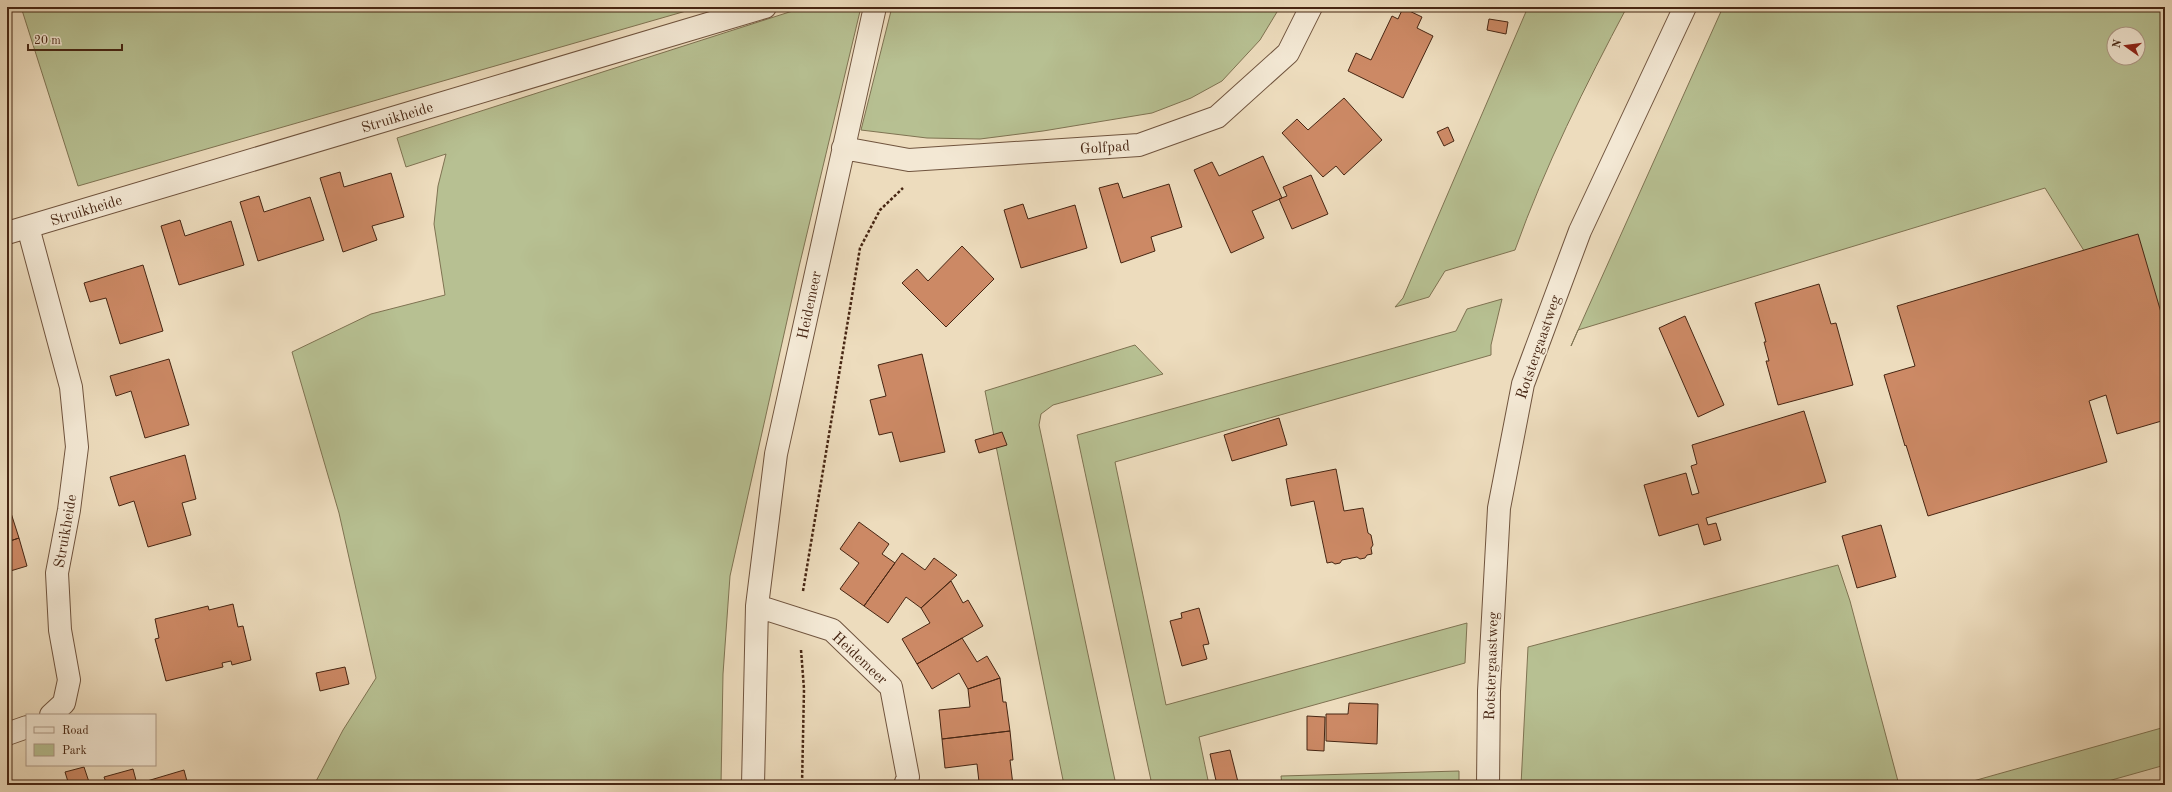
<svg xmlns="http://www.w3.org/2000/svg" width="2172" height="792" font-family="'Old Standard TT',serif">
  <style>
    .green { fill: #b7c092; stroke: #7f7352; fill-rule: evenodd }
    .building { fill: #cc8965; stroke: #472613 }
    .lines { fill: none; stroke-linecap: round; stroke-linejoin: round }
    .minor-casing { stroke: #70543e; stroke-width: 24 }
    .path { stroke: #472613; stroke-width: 2.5; stroke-dasharray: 3 2; stroke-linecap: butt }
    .minor { stroke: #f3e8d4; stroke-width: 22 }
    .labels { text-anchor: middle; stroke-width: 3.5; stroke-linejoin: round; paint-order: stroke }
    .street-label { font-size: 15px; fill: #472613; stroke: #f3e8d4 }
  </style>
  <rect width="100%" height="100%" fill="#eddcbd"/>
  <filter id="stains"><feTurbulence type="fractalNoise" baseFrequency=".005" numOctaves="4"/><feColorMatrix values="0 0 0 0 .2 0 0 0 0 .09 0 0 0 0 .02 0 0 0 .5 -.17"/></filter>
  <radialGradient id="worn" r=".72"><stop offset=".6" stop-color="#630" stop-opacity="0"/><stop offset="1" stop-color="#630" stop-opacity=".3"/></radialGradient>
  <path class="green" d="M21,7h623l3,2 7,-2h46l-622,179z
    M805,7h56l-62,260 -69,309 -7,98 -2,111h-407l29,-55 33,-52 -37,-165 -47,-161 79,-38 74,-19 -11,-71 4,-38 8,-32 -40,13 -9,-29z
    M892,7h388l-20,33 -38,41 -31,17 -39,15 -109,18 -63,8 -53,-1 -66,-8z
    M1528,7h99c-42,79 -82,159 -112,243l-70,21 -16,26 -34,10 8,-9z
    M1723,7h442v374l-120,-193 -467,142 -7,16 8,-18zM2114,34h24v24h-24z
    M1502,299l-11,46v10l-376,107 51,243 301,-82 -2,40 -266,74 10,48h-57l-75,-350 379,-104 11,-22z
    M1135,345l28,29 -110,31 -12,9 -2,11 77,360h-52l-79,-394z
    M1838,565l12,36 49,184h-378l7,-138z
    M2165,727v38l-71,20h-135z
    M1459,771v14h-177l-1,-9z"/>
  <path class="building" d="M1403,8l19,9 -5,11 16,8 -30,62 -55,-27 8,-18 15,7 21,-44 6,3z
    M1489,19l19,3 -2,12 -19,-4z
    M1344,98l38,42 -38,35 -8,-9 -13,11 -41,-44 15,-14 11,11z
    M1448,127l6,14 -10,5 -7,-14z
    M1263,156l19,42 -30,13 12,27 -33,15 -37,-83 18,-8 7,14z
    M340,172l4,15 47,-14 13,44 -32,9 5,14 -34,12 -23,-74z
    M1311,175l17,39 -36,15 -13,-30 8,-3 -4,-9z
    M1118,183l5,15 46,-14 13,43 -31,10 4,14 -34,12 -22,-75z
    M259,196l5,16 46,-15 14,43 -66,21 -18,-59z
    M1023,204l5,15 47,-14 12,43 -66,20 -17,-58z
    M180,220l5,16 46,-15 13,44 -65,20 -18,-59z
    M2138,234l27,92v94l-48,14 -11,-39 -17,6 18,61 -179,54 -22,-71 -1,1 -21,-71 31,-9 -18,-60z
    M962,246l32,33 -48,48 -44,-44 15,-14 11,12z
    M143,265l20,66 -43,13 -14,-46 -16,4 -6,-19z
    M1819,284l12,40 5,-1 17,62 -75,20 -12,-44h3l-5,-19h2l-11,-39z
    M1685,316l39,89 -26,12 -39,-89z
    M922,354l23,98 -45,10 -8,-30 -13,3 -9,-35 16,-4 -8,-31z
    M169,359l20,66 -44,13 -14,-47 -15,5 -6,-20z
    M1804,411l22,71 -120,36 2,7 8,-2 5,17 -17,5 -6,-21 -39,12 -15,-51 42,-12 6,22 7,-2 -8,-27 6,-2 -5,-19z
    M1279,418l8,27 -55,16 -8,-26z
    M1002,432l5,13 -28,8 -4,-13z
    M185,455l11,44 -14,4 9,32 -43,12 -14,-46 -15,5 -9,-29z
    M1336,469l8,42 19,-3 5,25 3,2 2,10 -2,3 1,6 -5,1 -2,3 -5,1 -3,-2 -15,3 -2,3 -5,1 -3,-2 -5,1 -13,-62 -23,5 -5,-27z
    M10,510l9,28 -12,4v-31z
    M859,522l30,22 -7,10 13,9 -31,43 -24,-17 19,-26 -19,-14z
    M1881,525l15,52 -39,11 -15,-52z
    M19,538l8,28 -20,6v-30z
    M902,553l23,17 9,-12 23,17 -36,33 -15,-11 -18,26 -24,-17z
    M951,581l12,22 5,-3 15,26 -66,38 -15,-25 28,-16 -9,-15z
    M233,604l5,23 5,-1 8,34 -19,5 -1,-4 -9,2 1,4 -57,14 -11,-42 4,-1 -4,-19 53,-13 1,4z
    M1199,608l10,36 -6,1 4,14 -25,7 -12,-45 12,-3 -1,-5z
    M962,638l15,24 10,-6 13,22 -32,11 -9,-16 -27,16 -15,-25z
    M345,667l4,17 -29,7 -4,-18z
    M1000,678l3,24h3l4,29 -68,8 -3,-29 31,-3 -2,-18z
    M1349,703l29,1 -1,40 -51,-3v-27h22z
    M1307,716l18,1 -1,34 -17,-1z
    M1010,731l3,29h-3l3,25 -34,-3 -2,-18 -32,4 -3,-29z
    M1230,750l8,32 -21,3 -7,-31z
    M84,767l6,18h-21l-4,-13z
    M133,769l4,15 47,-14 4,15h-81l-3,-8z
    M979,782l31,3h-32z"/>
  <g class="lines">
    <defs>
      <path id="minor" d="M843,148l66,12 230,-15 78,-28 71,-64 23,-46
        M28,227l43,160 6,60 -8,63 -12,63 3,57 9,50 -5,23 -13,12
        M7,233l758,-226
        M757,606l75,24 59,57 17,90 -3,8
        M7,734l20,-7
        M753,785l4,-179 19,-152 99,-447
        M1488,785l1,-94 10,-183 24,-124 57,-153 105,-224"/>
    </defs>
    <use href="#minor" class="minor-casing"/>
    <path class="path" d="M803,591l57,-343 20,-38 23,-22
      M801,650l3,39 -2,96"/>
    <use href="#minor" class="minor"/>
  </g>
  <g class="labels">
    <g class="street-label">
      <text transform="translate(397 117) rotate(-17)" y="5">Struikheide</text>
      <text transform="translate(1105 147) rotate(-4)" y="5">Golfpad</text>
      <text transform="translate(86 210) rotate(-17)" y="5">Struikheide</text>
      <text transform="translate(809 305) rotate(-78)" y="5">Heidemeer</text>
      <text transform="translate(1538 347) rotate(-71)" y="5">Rotstergaastweg</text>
      <text transform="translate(65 531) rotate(-80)" y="5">Struikheide</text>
      <text transform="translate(860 658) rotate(43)" y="5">Heidemeer</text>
      <text transform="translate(1491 666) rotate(-88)" y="5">Rotstergaastweg</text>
    </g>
  </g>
  <rect width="2172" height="792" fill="none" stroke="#eddcbd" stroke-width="24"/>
  <rect x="8" y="8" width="2156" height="776" fill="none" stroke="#472613" stroke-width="2"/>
  <rect x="12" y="12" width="2148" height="768" fill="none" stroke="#472613"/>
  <rect x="26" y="714" width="130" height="52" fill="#f3e8d4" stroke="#ae9a87"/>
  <rect x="34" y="727" width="20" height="6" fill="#f3e8d4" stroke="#ae9a87"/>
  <text x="62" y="734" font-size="12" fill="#472613">Road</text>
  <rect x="34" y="744" width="20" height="12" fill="#b7c092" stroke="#ae9a87"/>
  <text x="62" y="754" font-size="12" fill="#472613">Park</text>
  <g transform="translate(2126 46) rotate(284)"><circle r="19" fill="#f3e8d4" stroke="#ae9a87"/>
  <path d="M0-3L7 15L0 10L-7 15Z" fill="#8f2418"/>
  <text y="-6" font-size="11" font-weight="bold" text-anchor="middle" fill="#472613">N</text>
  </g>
  <path d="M28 44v6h94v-6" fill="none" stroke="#472613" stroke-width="2"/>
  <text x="34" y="44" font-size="12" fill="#472613" stroke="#f3e8d4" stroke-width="3" paint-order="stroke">20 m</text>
  <rect width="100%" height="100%" filter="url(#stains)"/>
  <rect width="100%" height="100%" fill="url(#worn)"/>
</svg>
